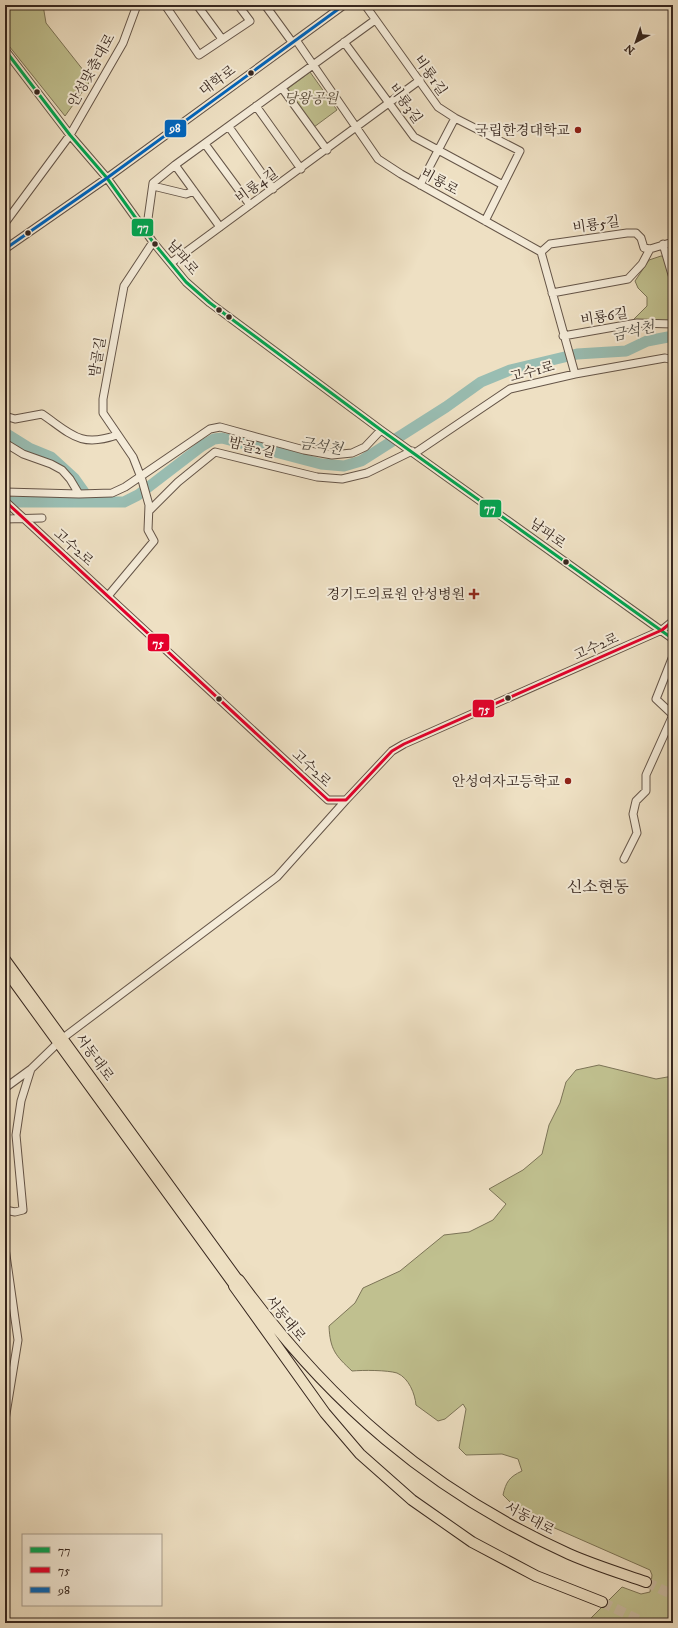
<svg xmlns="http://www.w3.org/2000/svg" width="678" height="1628" font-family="'IM FELL DW Pica','Noto Serif KR',serif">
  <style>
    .green { fill: #c0c08f; stroke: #7c7457 }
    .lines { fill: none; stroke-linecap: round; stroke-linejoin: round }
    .river { stroke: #99bdb2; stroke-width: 11 }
    .highway-tunnel { stroke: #c9bba2; stroke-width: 10; stroke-dasharray: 10 5; stroke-linecap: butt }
    .minor-casing { stroke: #655548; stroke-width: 9 }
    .major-casing { stroke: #37271f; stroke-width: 10 }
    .highway-casing { stroke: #37271f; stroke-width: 12 }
    .minor { stroke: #f4ebd8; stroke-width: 7 }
    .major { stroke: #eee0c3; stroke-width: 8 }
    .highway { stroke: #eee0c3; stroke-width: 10 }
    .bus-1-casing { stroke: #f4ebd8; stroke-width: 6 }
    .bus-2-casing { stroke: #f4ebd8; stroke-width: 6 }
    .bus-3-casing { stroke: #f4ebd8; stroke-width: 6 }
    .bus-1 { stroke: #00a651; stroke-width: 3 }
    .bus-2 { stroke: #e4002b; stroke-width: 3 }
    .bus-3 { stroke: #0065bd; stroke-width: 3 }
    .bus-dot { fill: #37271f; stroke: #f4ebd8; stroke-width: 1.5 }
    .poi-dot { fill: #8f2418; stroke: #f4ebd8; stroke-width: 1.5 }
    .labels { text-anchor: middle; stroke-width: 4; stroke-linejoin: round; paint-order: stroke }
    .street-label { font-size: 14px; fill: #37271f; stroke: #f4ebd8 }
    .park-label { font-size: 14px; font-style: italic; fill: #594d3b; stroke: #f4ebd8 }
    .poi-label { font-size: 14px; fill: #37271f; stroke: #f4ebd8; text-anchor: end }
    .water-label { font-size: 15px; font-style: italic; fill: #504c44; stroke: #f4ebd8 }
    .quarter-label { font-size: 16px; fill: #37271f; stroke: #f4ebd8 }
    .line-badge { stroke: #f4ebd8; stroke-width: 1.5 }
    .badge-label { font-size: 11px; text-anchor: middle; font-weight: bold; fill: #fff }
  </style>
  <rect width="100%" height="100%" fill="#eee0c3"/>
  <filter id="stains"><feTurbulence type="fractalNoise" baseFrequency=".005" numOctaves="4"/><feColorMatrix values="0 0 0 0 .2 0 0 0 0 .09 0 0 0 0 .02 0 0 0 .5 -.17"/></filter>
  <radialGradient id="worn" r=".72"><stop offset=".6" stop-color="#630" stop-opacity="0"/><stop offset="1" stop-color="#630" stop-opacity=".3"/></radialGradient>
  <path class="green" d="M5,5h38l3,18 45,57 -26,36 -60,-75z
    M310,72l27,38 -23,17 -28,-37z
    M661,256h5l7,18v50l-43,3 1,-5 16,-16v-9l-9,-9 -3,-7 14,-21z
    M599,1065l57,14 17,-3v547h-87l36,-36 19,7 9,-2 2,-17 -2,-5 -109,-48 -27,-16 -11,-11c3,-13 6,-18 19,-24l-4,-12 -16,-5 -36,1 -7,-7 7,-39 -3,-5 -18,15 -7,2 -22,-16c-1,-11 -7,-27 -19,-32 -10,-3 -34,-3 -45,-2 -16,-15 -22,-21 -23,-45l26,-23 8,-15 37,-17 44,-36 25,-3 24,-12 13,-16 -17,-15 34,-19 19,-16 7,-29 11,-22 6,-21 10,-12z"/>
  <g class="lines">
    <path class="river" d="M5,433l24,15 22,9 23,21 17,24
      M5,502h119l14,-7 64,-49 12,-7 8,-1 99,26 23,2 17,-5 85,-54 35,-25 29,-12 67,-16 49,-3 21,-10 21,-4 5,1"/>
    <path class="highway-tunnel" d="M646,1582l27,13
      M602,1602l43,21"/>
    <defs>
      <path id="minor" d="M165,5l34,50 51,-34 -12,-16
        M197,5l25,34
        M265,5l27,37
        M365,5l73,102 17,11 65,33 -35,70
        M296,40l82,119 23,15 140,78 34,122
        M344,42l70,95 89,48
        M5,50l65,85 37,43 46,64 33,40 24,21 171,127 292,209
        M282,88l45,62
        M256,106l45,63
        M229,127l44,62
        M205,144l45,61
        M175,165l45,62
        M420,185l35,-67
        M153,186l33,8 8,-3
        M5,223l65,-88 53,-92 14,-38
        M146,233l7,-50 22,-18 200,-145
        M663,244l10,34
        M5,249l102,-71 237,-173
        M541,252l9,-8 77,-11h9l5,5 3,10 6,1 23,-7
        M171,263l249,-183
        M552,293l76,-14 14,-15 8,-15
        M563,336l74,-13 36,1
        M5,416l10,3 27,-5c29,20 38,34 75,21
        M5,443l18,11 28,10 11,6 8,9 9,15 33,-1 13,-6 85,-58 10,-2 84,23 28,5 20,-2 13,-6 16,-17
        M415,453l95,-64 65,-15 90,-16 8,2
        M5,492l74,2
        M5,501l323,299h18l46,-49 12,-7 258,-114 11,-9
        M149,511l29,-29 37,-30 102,25 25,2 25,-6 45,-22
        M5,519l37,-1
        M108,596l46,-55 -6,-11 1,-25 -7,-25 -9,-23 -30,-44v-14l21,-113 29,-44
        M624,859l13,-26 -4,-19 3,-13 10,-10v-16l27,-60 -17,-16 17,-43
        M5,1088l26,-19 32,-31 214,-161 69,-77
        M5,1210l10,2 8,-2 -7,-75 5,-34 10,-32
        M5,1248l13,92 -13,80"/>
      <path id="major" d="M5,958l234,322
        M5,971l229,315"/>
      <path id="highway" d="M239,1280c89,122 191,211 330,274 25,11 51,19 77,28
        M234,1286l91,127 35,41 52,46 60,42 64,34 66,26"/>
    </defs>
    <use href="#minor" class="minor-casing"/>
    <use href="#major" class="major-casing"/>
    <use href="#highway" class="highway-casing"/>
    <use href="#minor" class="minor"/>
    <use href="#major" class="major"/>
    <use href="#highway" class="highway"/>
    <defs>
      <path id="bus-1" d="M5,50l65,85 37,43 46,64 33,40 24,21 171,127 292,209"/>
      <path id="bus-2" d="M5,501l323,299h18l46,-49 12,-7 258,-114 11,-9"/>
      <path id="bus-3" d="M5,249l102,-71 237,-173"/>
    </defs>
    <use href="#bus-1" class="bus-1-casing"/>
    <use href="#bus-2" class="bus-2-casing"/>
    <use href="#bus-3" class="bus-3-casing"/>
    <use href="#bus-1" class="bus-1"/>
    <use href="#bus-2" class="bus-2"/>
    <use href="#bus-3" class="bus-3"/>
  </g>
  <g class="bus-dot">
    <circle cx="251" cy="73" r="3.5"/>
    <circle cx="37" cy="92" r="3.5"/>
    <circle cx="28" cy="233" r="3.5"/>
    <circle cx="155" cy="244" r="3.5"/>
    <circle cx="219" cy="310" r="3.5"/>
    <circle cx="229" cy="317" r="3.5"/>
    <circle cx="566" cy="562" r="3.5"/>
    <circle cx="508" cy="698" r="3.5"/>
    <circle cx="219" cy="699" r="3.5"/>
  </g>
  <g class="poi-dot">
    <circle cx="578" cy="130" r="4"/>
    <path d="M472 588h4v4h4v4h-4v4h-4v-4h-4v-4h4z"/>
    <circle cx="568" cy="781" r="4"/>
  </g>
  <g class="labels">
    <g class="street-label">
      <text transform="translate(91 70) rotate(-61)" y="5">안성맞춤대로</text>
      <text transform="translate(431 75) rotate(55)" y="5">비룡1길</text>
      <text transform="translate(217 80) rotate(-36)" y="5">대학로</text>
      <text transform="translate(406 103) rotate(54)" y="5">비룡3길</text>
      <text transform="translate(440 181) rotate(29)" y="5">비룡로</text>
      <text transform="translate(256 185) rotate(-36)" y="5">비룡4길</text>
      <text transform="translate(596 224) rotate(-8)" y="5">비룡5길</text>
      <text transform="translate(183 257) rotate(50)" y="5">남파로</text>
      <text transform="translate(604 316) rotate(-9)" y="5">비룡6길</text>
      <text transform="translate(97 357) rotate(-80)" y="5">밤골길</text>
      <text transform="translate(532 371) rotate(-15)" y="5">고수1로</text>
      <text transform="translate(252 447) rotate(14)" y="5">밤골2길</text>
      <text transform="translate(548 533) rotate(36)" y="5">남파로</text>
      <text transform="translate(74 547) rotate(42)" y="5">고수2로</text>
      <text transform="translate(596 646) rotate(-24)" y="5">고수2로</text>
      <text transform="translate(312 768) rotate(43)" y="5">고수2로</text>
      <text transform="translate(95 1057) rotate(54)" y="5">서동대로</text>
      <text transform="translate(286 1318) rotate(51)" y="5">서동대로</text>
      <text transform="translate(530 1518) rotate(28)" y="5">서동대로</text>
    </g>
    <g class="park-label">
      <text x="311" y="103">당왕공원</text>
    </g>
    <g class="poi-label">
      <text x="570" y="135">국립한경대학교</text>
      <text x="465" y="599">경기도의료원 안성병원</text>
      <text x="560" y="786">안성여자고등학교</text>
    </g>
    <g class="water-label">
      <text transform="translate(633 331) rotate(-13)" y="5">금석천</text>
      <text transform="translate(321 446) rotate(9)" y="5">금석천</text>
    </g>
    <g class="quarter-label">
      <text x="598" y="892">신소현동</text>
    </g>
  </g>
  <g class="line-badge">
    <rect x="164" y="119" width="23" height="19" rx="4" fill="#0065bd"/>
    <rect x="131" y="218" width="23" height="19" rx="4" fill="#00a651"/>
    <rect x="479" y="499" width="23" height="19" rx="4" fill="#00a651"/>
    <rect x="147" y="633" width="23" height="19" rx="4" fill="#e4002b"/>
    <rect x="472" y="699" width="23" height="19" rx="4" fill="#e4002b"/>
  </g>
  <g class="badge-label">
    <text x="175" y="132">98</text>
    <text x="143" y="231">77</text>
    <text x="490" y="512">77</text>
    <text x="158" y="647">75</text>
    <text x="484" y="713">75</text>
  </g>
  <rect width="678" height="1628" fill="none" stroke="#eee0c3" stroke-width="20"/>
  <rect x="6" y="6" width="666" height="1616" fill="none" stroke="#37271f" stroke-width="2"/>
  <rect x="10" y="10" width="658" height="1608" fill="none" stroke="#37271f"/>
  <rect x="22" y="1534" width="140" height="72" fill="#f4ebd8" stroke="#a89d8e"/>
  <rect x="30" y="1547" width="20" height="6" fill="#00a651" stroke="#a89d8e"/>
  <text x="58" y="1554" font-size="12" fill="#37271f">77</text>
  <rect x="30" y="1567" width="20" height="6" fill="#e4002b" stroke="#a89d8e"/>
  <text x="58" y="1574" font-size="12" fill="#37271f">75</text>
  <rect x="30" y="1587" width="20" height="6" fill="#0065bd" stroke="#a89d8e"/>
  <text x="58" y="1594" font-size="12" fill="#37271f">98</text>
  <g transform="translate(636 42) rotate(220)" stroke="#f4ebd8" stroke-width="3" paint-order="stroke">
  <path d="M0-3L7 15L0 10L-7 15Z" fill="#37271f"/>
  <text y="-6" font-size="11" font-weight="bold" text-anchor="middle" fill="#37271f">N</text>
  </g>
  <rect width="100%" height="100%" filter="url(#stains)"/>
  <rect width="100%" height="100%" fill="url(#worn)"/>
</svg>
